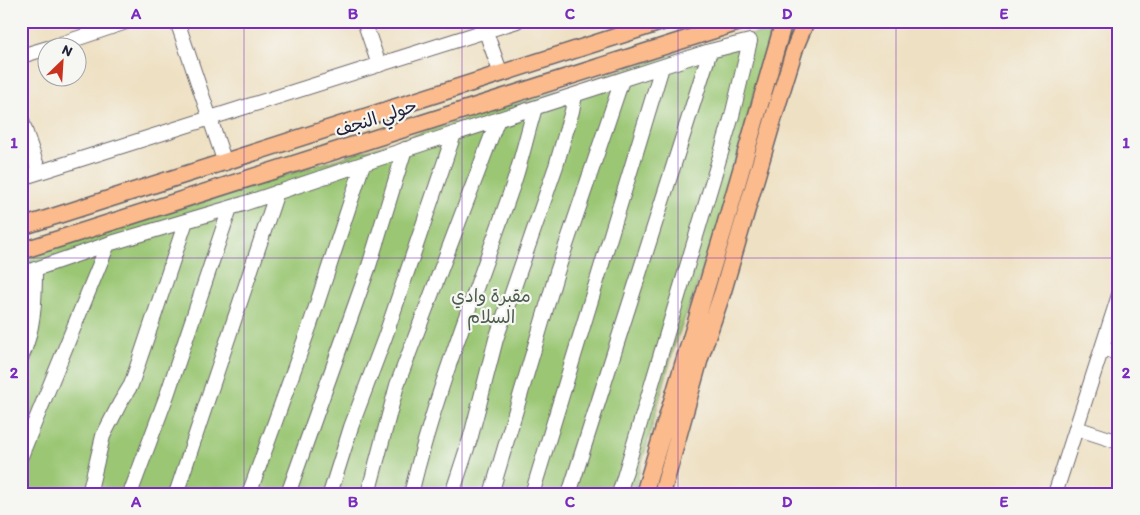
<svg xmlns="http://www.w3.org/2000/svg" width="1140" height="515" font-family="Itim,'Playpen Sans Arabic',sans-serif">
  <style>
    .green { fill: #9bc775; stroke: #5e7458 }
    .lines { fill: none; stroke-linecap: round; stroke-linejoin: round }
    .minor-casing { stroke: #69646a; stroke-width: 16 }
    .major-casing { stroke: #69646a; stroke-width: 19 }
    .minor { stroke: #fff; stroke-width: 14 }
    .major { stroke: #fbbb8c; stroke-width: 16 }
    .grid { fill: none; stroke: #7b2cbf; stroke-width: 1; stroke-opacity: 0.55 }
    .labels { text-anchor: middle; stroke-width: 4.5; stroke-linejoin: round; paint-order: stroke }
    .street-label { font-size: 18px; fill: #22223b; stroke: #f6f6f2 }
    .park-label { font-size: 18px; fill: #4c5c4f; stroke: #f6f6f2 }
    .neatline { fill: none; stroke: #7b2cbf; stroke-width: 2 }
    .grid-label { font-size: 16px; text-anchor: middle; font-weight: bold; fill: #7b2cbf }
  </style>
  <rect width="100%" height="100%" fill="#f6f6f2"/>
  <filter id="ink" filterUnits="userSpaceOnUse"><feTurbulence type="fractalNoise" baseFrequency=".02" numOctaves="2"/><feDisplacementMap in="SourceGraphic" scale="10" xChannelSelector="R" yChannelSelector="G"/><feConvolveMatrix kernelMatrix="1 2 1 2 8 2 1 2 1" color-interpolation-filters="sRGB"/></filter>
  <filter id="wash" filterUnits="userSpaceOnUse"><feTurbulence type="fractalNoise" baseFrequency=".0096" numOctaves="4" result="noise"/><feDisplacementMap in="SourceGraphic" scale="20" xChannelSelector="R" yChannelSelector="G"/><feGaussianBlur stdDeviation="1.12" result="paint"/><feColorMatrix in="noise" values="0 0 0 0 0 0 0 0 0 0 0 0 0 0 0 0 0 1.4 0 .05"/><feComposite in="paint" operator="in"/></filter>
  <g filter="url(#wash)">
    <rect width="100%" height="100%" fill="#eee0c2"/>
    <path class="green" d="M771,30l-54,202 -42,112 -42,150h-612v-236l681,-213h8z"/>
  </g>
  <g filter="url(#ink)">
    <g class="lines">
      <defs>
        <path id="minor" d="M177,21l48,142
          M364,21l15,44
          M482,21l19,53
          M49,48l80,-27
          M21,56l27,-8
          M21,118l18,54
          M21,178l496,-157
          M21,274l87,-30 135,-40 167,-56 300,-97 40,-10 -18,75 -113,378
          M1102,348l17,6
          M21,358c13,-28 14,-58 14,-89
          M1076,428l43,14
          M21,456l87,-212
          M89,494l14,-58 17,-33 11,-18 55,-164
          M130,494l37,-99 63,-187
          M176,494l101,-302
          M249,494l61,-169 53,-161
          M288,494l81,-228 36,-117
          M330,494l21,-67 34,-90 69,-203
          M368,494l29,-109 101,-266
          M411,494c25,-105 66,-205 101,-306 9,-26 15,-54 23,-80
          M452,494l19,-58 25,-97 60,-173 16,-55 3,-16
          M491,494l66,-222 65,-192
          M532,494l130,-427
          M569,494l141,-443
          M1055,494l64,-199"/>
        <path id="major" d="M21,227l644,-206
          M21,251l722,-230
          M644,494l80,-265 60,-208
          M662,494l38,-136 23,-67 55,-188 18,-58 10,-24"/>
      </defs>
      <use href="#minor" class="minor-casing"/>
      <use href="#major" class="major-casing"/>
      <use href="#minor" class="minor"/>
      <use href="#major" class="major"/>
    </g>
  </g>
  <path class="grid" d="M244,21v473M462,21v473M678,21v473M896,21v473M21,258h1098"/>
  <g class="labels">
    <g class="street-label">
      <text transform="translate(376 118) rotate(-18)" y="6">حولي النجف</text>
    </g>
    <g class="park-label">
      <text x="491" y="302">مقبرة وادي<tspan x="491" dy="21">السلام</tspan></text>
    </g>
  </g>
  <rect width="1140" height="515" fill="none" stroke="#f6f6f2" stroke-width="55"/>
  <g transform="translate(62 62) rotate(25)"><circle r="24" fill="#f6f6f2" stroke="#a1a1a9"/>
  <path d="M0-4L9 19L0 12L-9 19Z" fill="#c8321e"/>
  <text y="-8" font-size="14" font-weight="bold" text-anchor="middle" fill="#22223b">N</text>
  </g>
  <rect x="28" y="28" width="1084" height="460" class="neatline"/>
  <g class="grid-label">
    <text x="136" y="19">A</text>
    <text x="353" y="19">B</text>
    <text x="570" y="19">C</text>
    <text x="787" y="19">D</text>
    <text x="1004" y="19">E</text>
    <text x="14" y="148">1</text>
    <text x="1126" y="148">1</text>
    <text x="14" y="378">2</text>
    <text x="1126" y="378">2</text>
    <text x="136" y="507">A</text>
    <text x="353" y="507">B</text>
    <text x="570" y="507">C</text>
    <text x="787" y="507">D</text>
    <text x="1004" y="507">E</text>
  </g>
</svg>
